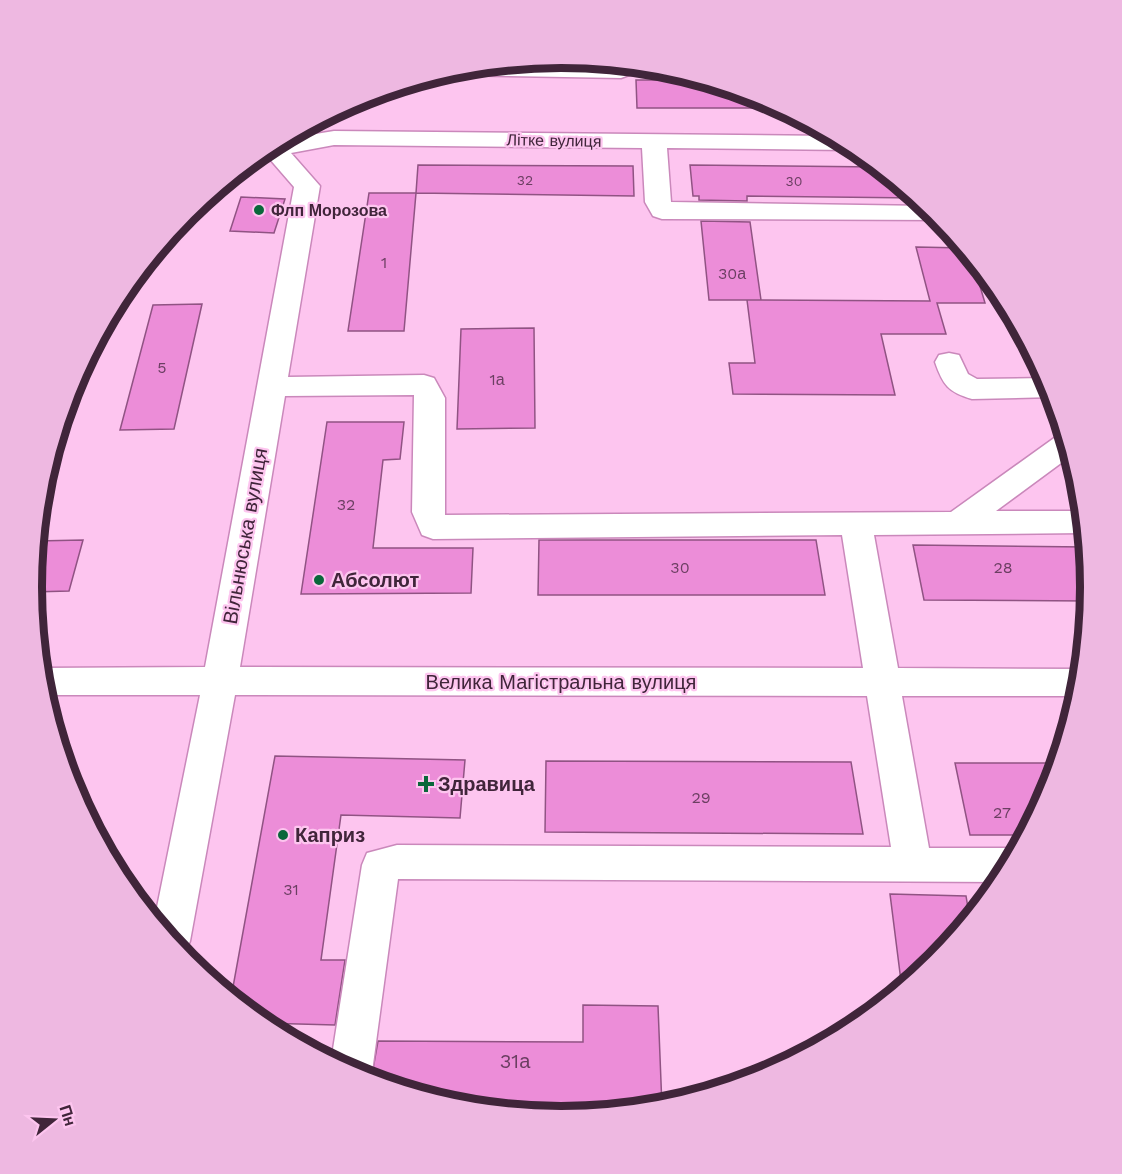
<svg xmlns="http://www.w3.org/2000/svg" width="1122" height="1174" font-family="'Work Sans',sans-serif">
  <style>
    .building { fill: #ec8dd8; stroke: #905383; stroke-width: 1.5 }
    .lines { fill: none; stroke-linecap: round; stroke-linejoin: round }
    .minor-casing { stroke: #ca88bb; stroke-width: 3 }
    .minor { fill: #fff; fill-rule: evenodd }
    .poi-dot { fill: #09673a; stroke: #fdc5ef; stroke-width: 2 }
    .labels { text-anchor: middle; stroke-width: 4.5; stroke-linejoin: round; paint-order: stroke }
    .far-number-label { font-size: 14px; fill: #6b3f62 }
    .far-street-label { font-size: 16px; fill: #40253a; stroke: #fdc5ef }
    .far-poi-label { font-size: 16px; font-weight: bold; fill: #40253a; stroke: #fdc5ef; text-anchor: start }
    .number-label { font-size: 16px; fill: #6b3f62 }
    .street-label { font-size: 20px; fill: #40253a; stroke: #fdc5ef }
    .poi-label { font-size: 20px; font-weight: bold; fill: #40253a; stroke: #fdc5ef; text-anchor: start }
    .near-number-label { font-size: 20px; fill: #6b3f62 }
    .rim { fill: none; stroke: #40253a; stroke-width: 8 }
  </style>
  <rect width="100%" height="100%" fill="#fdc5ef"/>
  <path class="building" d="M636,80h70l58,18 10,5 -1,5h-136z
    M418,165l215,1 1,30 -218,-3z
    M690,165l189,2 38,31 -170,-2v5l-48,-1v-4h-6z
    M369,193h47l-12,138h-56z
    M241,197l44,2 -11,34 -44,-2z
    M701,221l49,1 11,78h-52z
    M916,247l48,1 7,8 14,47h-48l9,31h-65l14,61 -162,-1 -4,-31h26l-8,-63 183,1z
    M202,304l-28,125 -54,1 33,-125z
    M534,328l1,100 -78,1 4,-100z
    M327,422h77l-4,37 -17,1 -10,88h100l-2,45 -170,1z
    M83,540l-14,51 -37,1 4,-51z
    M539,540h277l9,55h-287z
    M913,545l174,2 3,40 -1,14 -165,-1z
    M275,756l190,4 -5,58 -119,-3 -20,145h24l-10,65 -73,-2 -31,-25z
    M546,761l305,1 12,72 -318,-2z
    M955,763h103l-8,27 -24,45h-56z
    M890,894l76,2 4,24 -35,42 -33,27z
    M583,1005l75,1 4,101 -101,9 -104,-10 -86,-26 7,-39 205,1z"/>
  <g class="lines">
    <defs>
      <path id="minor" d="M513,62l106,1 26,3 -3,4 -21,8 -165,-3 -9,-4 11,-3z
        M334,131l500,5 23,12 -9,2 -181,-2 4,54 257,4 14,14 -280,-1 -9,-3 -8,-14 -3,-54 -308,-3 -43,8 29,33 -32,191 136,-2 10,3 11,20v117l506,-3 106,-76 8,-3 7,22 -76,56h87l2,22 -211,2 24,133 184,1 -3,27h-177l27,152h81l7,3 -16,31 -603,-3 -26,193 -3,7 -38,-17 31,-197 5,-12 30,-8 494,2 -24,-151 -632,-1 -45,246 -6,13 -3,1 -27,-33 46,-227h-157l-4,-27 166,-1 89,-480 -26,-30h-13l29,-19 1,1zM414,395l-2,117 10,23 11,4 409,-4 21,133 -623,-1 45,-271z
        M949,353l10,2 9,19 9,5 70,-1 7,19 -82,2c-24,-7 -29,-14 -37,-37l4,-7z"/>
    </defs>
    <use href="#minor" class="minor-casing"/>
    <use href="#minor" class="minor"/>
  </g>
  <g class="poi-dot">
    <circle cx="259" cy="210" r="6"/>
    <circle cx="319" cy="580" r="6"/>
    <path d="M423 775h6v6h6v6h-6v6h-6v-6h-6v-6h6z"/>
    <circle cx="283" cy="835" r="6"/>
  </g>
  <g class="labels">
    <g class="far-number-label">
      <text x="525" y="185">32</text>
      <text x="794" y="186">30</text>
    </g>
    <g class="far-street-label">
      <text transform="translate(554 140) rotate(1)" y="6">Літке вулиця</text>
    </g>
    <g class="far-poi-label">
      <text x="271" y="216">Флп Морозова</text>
    </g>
    <g class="number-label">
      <text x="384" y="268">1</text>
      <text x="732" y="279">30а</text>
      <text x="162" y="373">5</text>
      <text x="497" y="385">1а</text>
      <text x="346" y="510">32</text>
      <text x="680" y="573">30</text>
      <text x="1003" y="573">28</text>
      <text x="701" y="803">29</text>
      <text x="1002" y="818">27</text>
      <text x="291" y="895">31</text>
    </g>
    <g class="street-label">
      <text transform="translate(245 536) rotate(-80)" y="7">Вільнюська вулиця</text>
      <text x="561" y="689">Велика Магістральна вулиця</text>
    </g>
    <g class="poi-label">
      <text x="331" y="587">Абсолют</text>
      <text x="438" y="791">Здравица</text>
      <text x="295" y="842">Каприз</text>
    </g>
    <g class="near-number-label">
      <text x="515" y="1068">31а</text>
    </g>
  </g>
  <path d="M0 0H1122V1174H0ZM42 587a519 519 0 1 1 1038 0a519 519 0 1 1-1038 0Z" fill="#eeb8e1" fill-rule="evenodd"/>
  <path class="rim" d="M42 587a519 519 0 1 1 1038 0a519 519 0 1 1-1038 0Z"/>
  <g transform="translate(54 1120) rotate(72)" stroke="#fdc5ef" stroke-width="4.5" paint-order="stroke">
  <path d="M0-4.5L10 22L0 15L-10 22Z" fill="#40253a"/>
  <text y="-9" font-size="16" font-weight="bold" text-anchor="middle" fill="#40253a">Пн</text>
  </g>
</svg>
